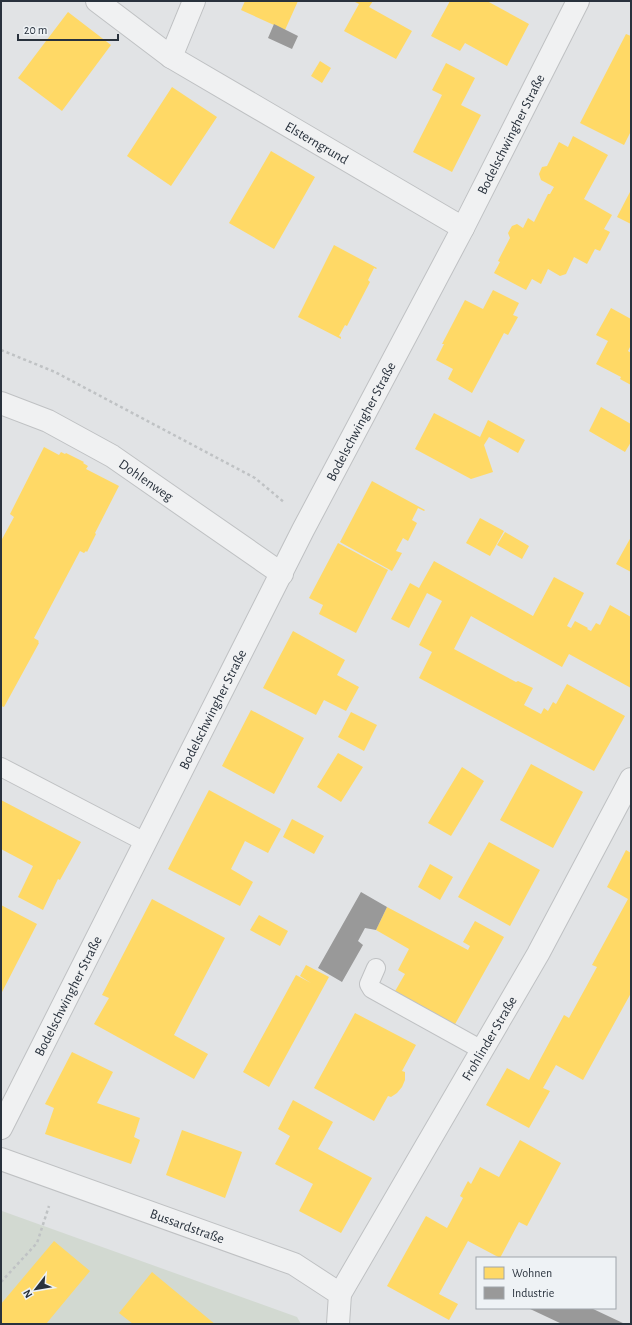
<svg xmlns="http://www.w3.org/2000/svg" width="632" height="1325" font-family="'Alegreya Sans',sans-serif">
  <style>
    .green { fill: #d2d9d1 }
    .homes { fill: #ffd966 }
    .industry { fill: #999 }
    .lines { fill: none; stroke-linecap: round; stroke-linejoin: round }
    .lane-casing { stroke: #bfc1c3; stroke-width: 20 }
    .street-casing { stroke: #bfc1c3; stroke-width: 24 }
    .path { stroke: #bfc2c4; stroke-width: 2.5; stroke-dasharray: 3 3; stroke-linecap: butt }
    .lane { stroke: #f0f1f2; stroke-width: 18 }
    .street { stroke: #f0f1f2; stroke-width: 22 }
    .labels { text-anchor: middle; stroke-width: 4; stroke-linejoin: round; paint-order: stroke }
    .street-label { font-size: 14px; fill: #29323d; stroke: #eef2f5 }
  </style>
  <rect width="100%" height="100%" fill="#e1e3e5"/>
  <path class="green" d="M2,1211l295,106 4,7h-300z"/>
  <path class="homes" d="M245,1h53l-13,29 -44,-20z
    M353,1h20l-4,6 43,24 -16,28 -52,-28 15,-27z
    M450,1h37l42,23 -22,42 -42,-23 -5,8 -29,-15z
    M68,12l43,33 -49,66 -44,-33z
    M626,34l5,2v95l-7,14 -44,-22z
    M320,61l11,7 -9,15 -11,-7z
    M446,63l29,15 -14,27 20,10 -29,57 -39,-20 29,-57 -10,-5z
    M172,87l45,30 -46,69 -44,-30z
    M573,136l35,19 -24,44 28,16 -8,14 6,3 -10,19 -5,-2 -8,15 -13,-7 -8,17 -6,2 -12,-7 -7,15 -9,-5 -6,11 -32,-17 6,-11 -2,-1 12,-23 -2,-5 4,-7 5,-2 6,4 5,-10 6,4 14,-28h2l4,-7 -13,-7 -2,-6 3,-7 5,-1 12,-24 9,5z
    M271,151l44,26 -41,72 -45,-26z
    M631,190v34l-14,-7z
    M334,245l43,23 -1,1 -2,-1 -6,12 2,2 -23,44 -2,-1 -6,11 2,1v2l-43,-22z
    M493,290l26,13 -6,12 5,2 -10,18 -4,-2 -32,60 -24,-14 5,-10 -17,-9 8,-16h-2l23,-44 18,9z
    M611,308l20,11v26l-3,6 3,2v32l-11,-6 1,-2 -25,-13 12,-23 -12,-6z
    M601,407l30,17v18l-6,10 -36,-21z
    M434,413l46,24 8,-17 37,20 -7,13 -29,-16 -5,8 9,27 -22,7 -56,-30z
    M44,447l15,8 2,-3 4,2 1,-1 18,9 -1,1 5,3 -2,3 33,17 -24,47 1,1 -9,18 -1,-1 -2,2 -4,-2 -46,87 5,3 -1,1 1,1 -35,64 -3,-1v-165l13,-24 -4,-3z
    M372,481l53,29 -1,1 -6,-3 -6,12 5,3 -9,18 -5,-3 -7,13 6,2 -10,18 -52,-29z
    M480,518l24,13 -14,25 -24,-13z
    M505,532l24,14 -7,13 -25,-14z
    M631,537v35l-15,-8z
    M338,543l50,27 -32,63 -37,-19 4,-9 -14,-7z
    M434,561l99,55 21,-39 30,16 -17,33 4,2 4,-7 13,7 -1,1 4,2 5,-8 4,2 10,-20 21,12v71l-62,-34 -7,13 -91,-51 -17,33 62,33 2,-1 15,7 -9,17 17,9 3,-6 4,3 5,-9 3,2 11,-20 58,32 -31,55 -175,-93 13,-26 -13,-7 23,-44 -15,-8 -18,35 -18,-9 19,-36 9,5z
    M293,631l52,29 -8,15 22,12 -13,24 -22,-11 -8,15 -53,-27z
    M251,710l53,28 -30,56 -52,-28z
    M351,712l26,13 -13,26 -26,-14z
    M338,753l25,14 -22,35 -24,-15z
    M531,764l52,28 -30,56 -53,-28z
    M462,767l22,14 -33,55 -23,-13z
    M209,790l72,39 -13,24 -23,-12 -14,28 22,13 -13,24 -72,-37z
    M1,800l80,42 -21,38 -2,-1 -15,31 -25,-13 15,-31 -32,-17z
    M292,819l32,17 -10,18 -31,-17z
    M489,842l51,28 -30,56 -52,-29z
    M626,850l5,3v140l-48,87 -27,-15 -13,23 7,3 -21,37 -43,-23 21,-37 22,12 35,-65 5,3 28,-51 -5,-2 36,-66 -21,-12z
    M430,864l23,13 -13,23 -22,-13z
    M152,899l73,39 -51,97 34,19 -14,25 -100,-55 15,-26 -7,-3z
    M1,905l36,19 -36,70z
    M387,907l81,43 2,-4 -7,-4 12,-21 29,16 -50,89 -60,-33 11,-19 -7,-4 11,-21 -33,-19z
    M259,915l29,16 -8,15 -30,-16z
    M306,965l23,12 -60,110 -26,-15 53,-97 15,8 -11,-7z
    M355,1013l61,32 -14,26 3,1v8l-3,7 -5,6 -6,4 -3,-1 -14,25 -60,-33z
    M72,1052l41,20 -16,31 43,15 -6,19 6,3 -9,24 -86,-30 9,-26 -9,-4z
    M293,1100l40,22 -15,27 54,29 -31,55 -42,-22 14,-27 -38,-20 15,-28 -12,-7z
    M182,1130l60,22 -17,46 -59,-23z
    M520,1140l41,23 -34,63 -8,-4 -19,36 -32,-17 -29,53 19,10 -9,16 -62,-34 39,-70 21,12 16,-30 -3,-2 8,-15 3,3 9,-17 19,10z
    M54,1241l36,30 -44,53h-45v-20z
    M152,1272l58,48 5,4h-82l-14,-11z"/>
  <path class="industry" d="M274,24l24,12 -6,13 -24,-11z
    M361,892l26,15 -11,23 -11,-2 -7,13 5,4 -21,37 -24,-14z
    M528,1308h63l34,16h-63z"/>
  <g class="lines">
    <defs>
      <path id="lane" d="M1,767l144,75
        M376,968l-7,16 3,5 110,61"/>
      <g id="street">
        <path id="s1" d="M97,1l74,56 292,171"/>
        <path d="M171,57l23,-56"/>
        <path id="s2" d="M1,403l47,18 64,35 170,118"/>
        <path id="s3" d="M1,1128l302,-598 160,-302 115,-227"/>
        <path id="s4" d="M1,1159l293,105 46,30 -2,30"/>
        <path id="s5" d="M340,1294l198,-340 93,-175"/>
      </g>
    </defs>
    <use href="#lane" class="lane-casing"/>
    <use href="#street" class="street-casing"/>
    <path class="path" d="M1,350l54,22 200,106 30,25
      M1,1282l36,-39 12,-37"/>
    <use href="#lane" class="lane"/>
    <use href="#street" class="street"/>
  </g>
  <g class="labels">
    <g class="street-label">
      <text dy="5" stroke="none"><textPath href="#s3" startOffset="1117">Bodelschwingher Straße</textPath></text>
      <text dy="5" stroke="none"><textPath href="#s1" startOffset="262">Elsterngrund</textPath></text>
      <text dy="5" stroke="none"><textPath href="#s3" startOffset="793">Bodelschwingher Straße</textPath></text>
      <text dy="5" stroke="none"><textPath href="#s2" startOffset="165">Dohlenweg</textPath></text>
      <text dy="5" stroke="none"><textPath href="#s3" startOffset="469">Bodelschwingher Straße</textPath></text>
      <text dy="5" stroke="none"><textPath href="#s3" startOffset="148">Bodelschwingher Straße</textPath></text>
      <text dy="5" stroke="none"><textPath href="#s5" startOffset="296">Frohlinder Straße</textPath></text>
      <text dy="5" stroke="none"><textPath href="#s4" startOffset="198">Bussardstraße</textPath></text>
    </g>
  </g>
  <rect width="632" height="1325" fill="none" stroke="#29323d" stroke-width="4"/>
  <rect x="476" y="1257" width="140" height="52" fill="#eef2f5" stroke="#9fa5ab"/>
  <rect x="484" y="1267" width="20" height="12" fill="#ffd966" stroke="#9fa5ab"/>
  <text x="512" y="1277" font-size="12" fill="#29323d">Wohnen</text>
  <rect x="484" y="1287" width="20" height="12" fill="#999999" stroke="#9fa5ab"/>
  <text x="512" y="1297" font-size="12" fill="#29323d">Industrie</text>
  <g transform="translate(36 1289) rotate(239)" stroke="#eef2f5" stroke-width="3" paint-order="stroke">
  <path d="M0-3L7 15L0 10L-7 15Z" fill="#29323d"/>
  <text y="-6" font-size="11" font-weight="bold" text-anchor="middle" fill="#29323d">N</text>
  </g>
  <path d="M18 34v6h100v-6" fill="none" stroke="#29323d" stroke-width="2"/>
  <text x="24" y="34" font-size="12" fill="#29323d" stroke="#eef2f5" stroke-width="3" paint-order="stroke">20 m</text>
</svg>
